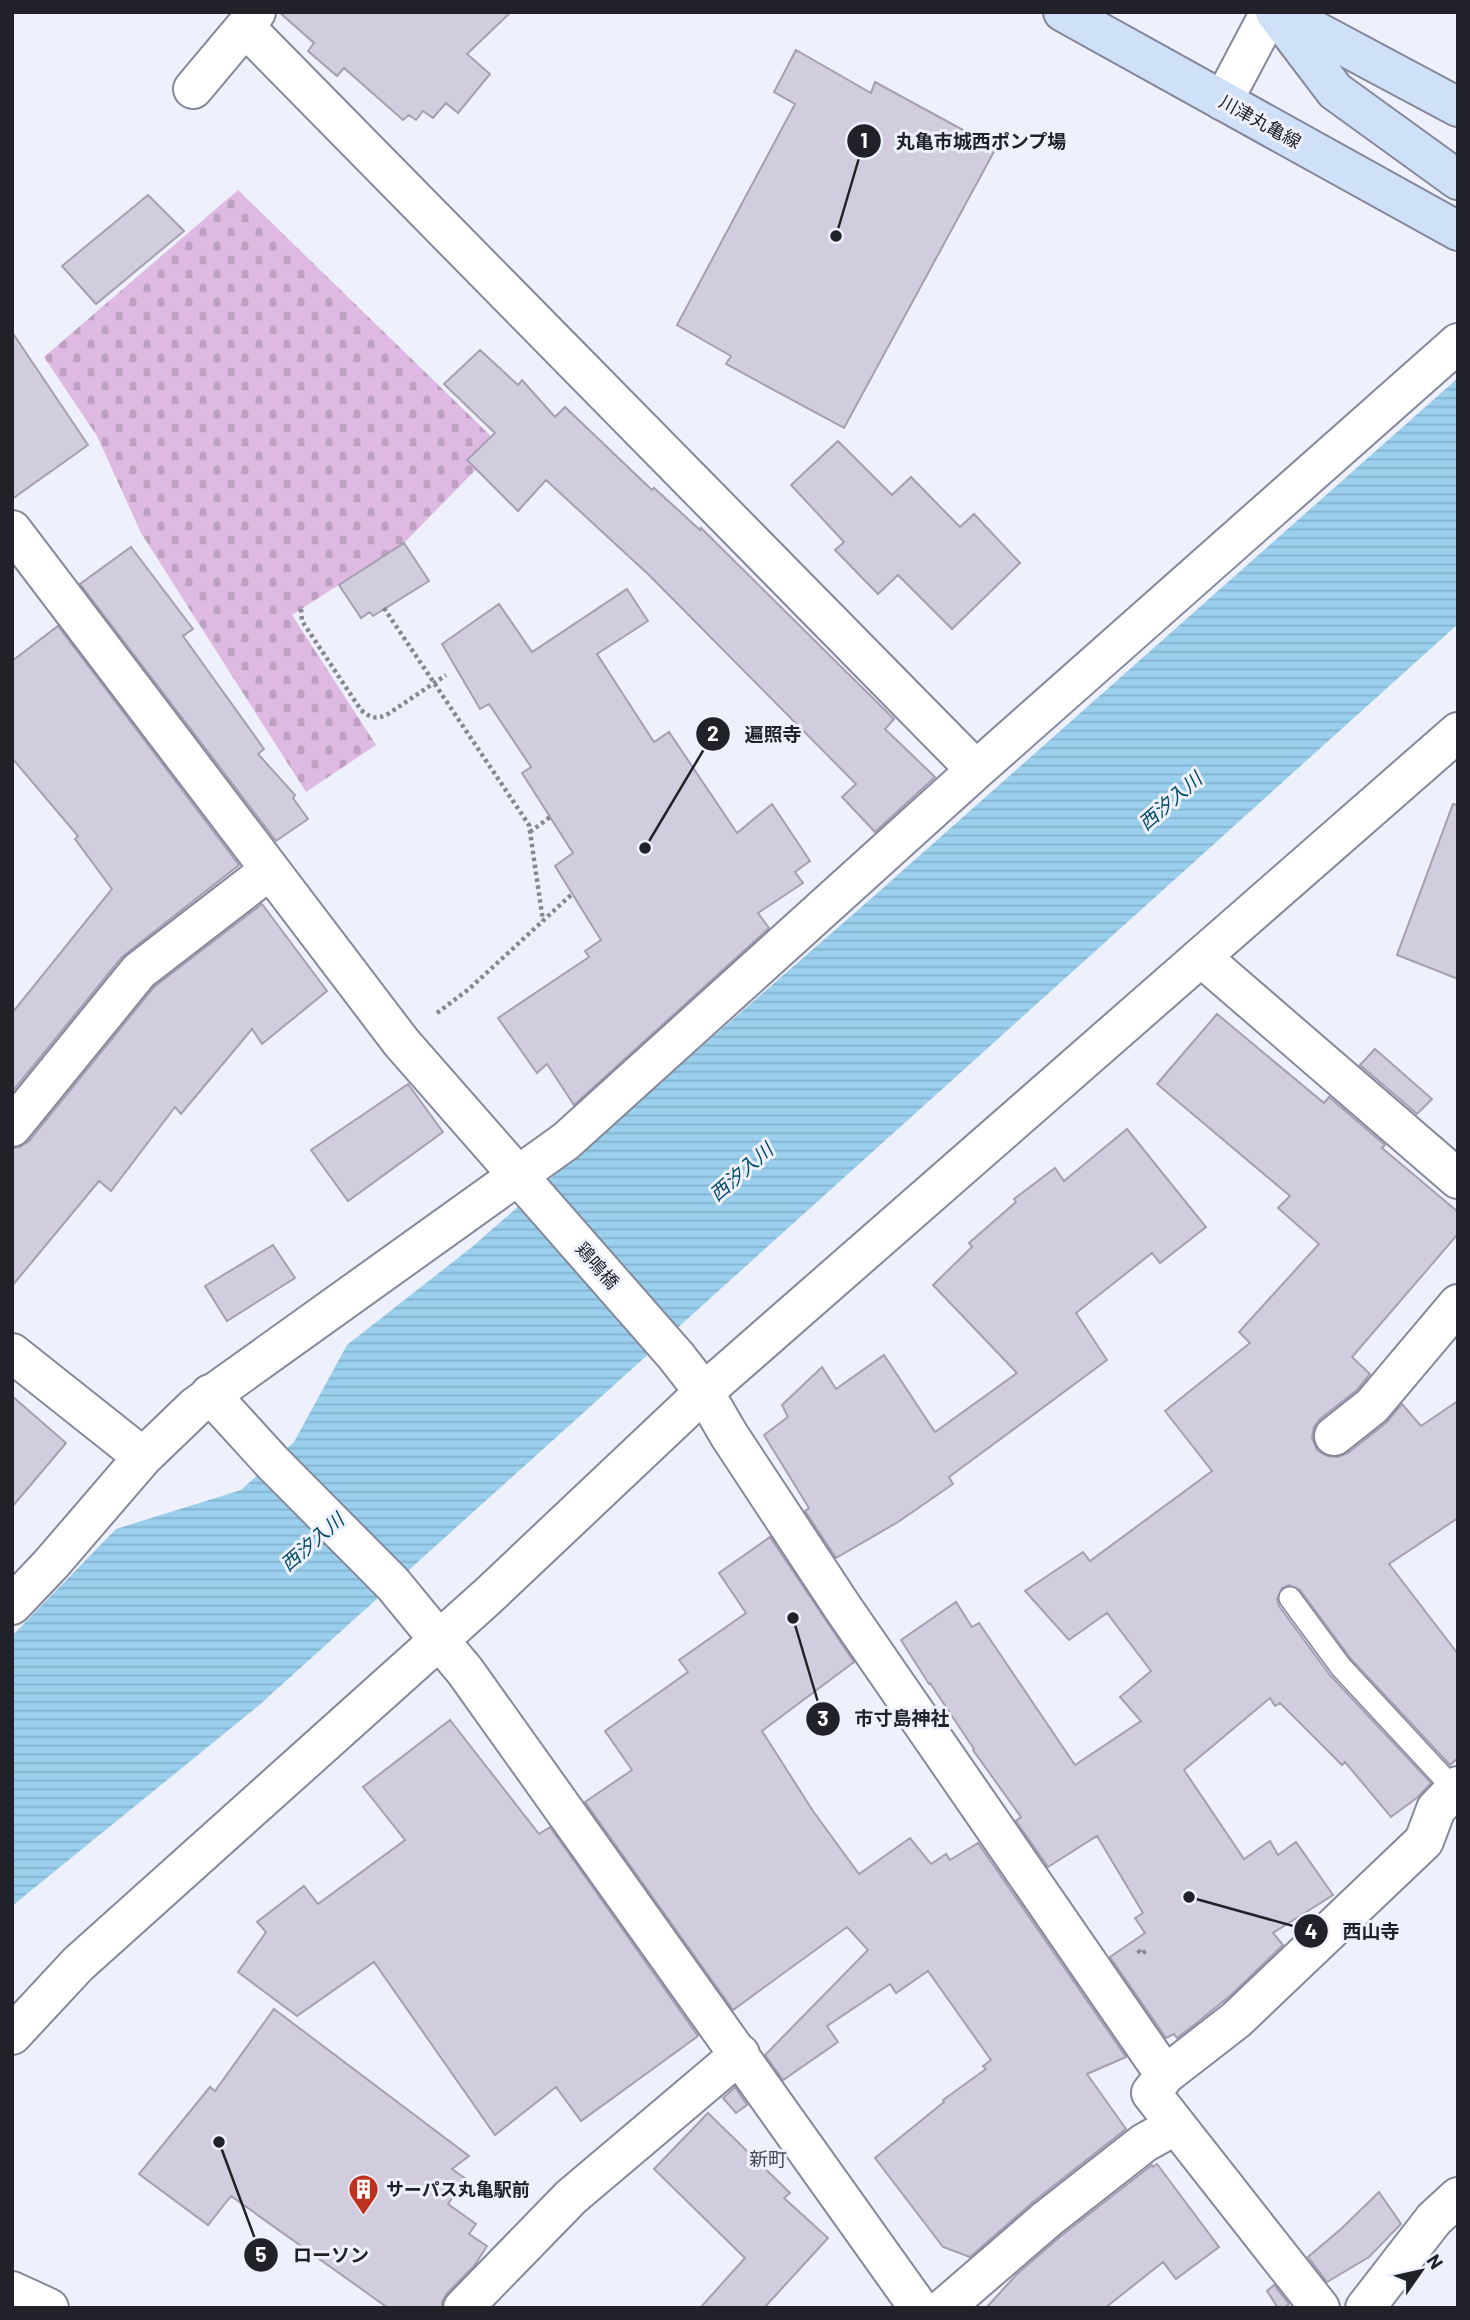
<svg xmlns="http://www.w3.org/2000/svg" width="1470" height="2320" font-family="Barlow,'Noto Sans JP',sans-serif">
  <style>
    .cemetery { fill: url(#cemetery-stones) }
    .water { fill: url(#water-rules) }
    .building { fill: #d2ccdf; stroke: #a59fb1; stroke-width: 2 }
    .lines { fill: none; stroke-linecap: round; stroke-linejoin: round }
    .service-casing { stroke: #85889a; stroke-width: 24 }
    .minor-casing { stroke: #85889a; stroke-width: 42 }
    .tertiary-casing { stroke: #85889a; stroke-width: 42 }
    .secondary-casing { stroke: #85889a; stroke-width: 42 }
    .path { stroke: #868790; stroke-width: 4.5; stroke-dasharray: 3.5 3.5; stroke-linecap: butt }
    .service { stroke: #fff; stroke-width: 21 }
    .minor { stroke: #fff; stroke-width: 38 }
    .tertiary { stroke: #fff; stroke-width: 38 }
    .secondary { stroke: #cee1f9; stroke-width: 38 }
    .labels { text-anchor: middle; stroke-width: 6; stroke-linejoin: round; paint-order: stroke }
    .street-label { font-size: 18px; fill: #212229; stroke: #eef0fc }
    .poi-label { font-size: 18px; font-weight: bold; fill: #212229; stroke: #eef0fc; text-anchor: start }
    .water-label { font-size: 19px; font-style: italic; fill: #014b68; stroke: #eef0fc }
    .neighbourhood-label { font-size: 19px; fill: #474959; stroke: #eef0fc }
    .leader { fill: none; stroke: #212229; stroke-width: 2.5 }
    .callout-dot { fill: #212229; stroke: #eef0fc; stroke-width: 2.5 }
    .mark-label { font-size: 21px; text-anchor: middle; font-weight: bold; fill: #fff }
    .callout-label { font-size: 19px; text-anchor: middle; font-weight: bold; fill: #212229; stroke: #eef0fc; stroke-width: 6; stroke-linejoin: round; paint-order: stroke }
  </style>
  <defs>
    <pattern id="cemetery-stones" width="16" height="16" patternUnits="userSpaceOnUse" patternTransform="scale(1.75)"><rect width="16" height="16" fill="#debae2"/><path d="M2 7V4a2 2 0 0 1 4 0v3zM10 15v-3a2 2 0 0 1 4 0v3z" fill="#bea0c2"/></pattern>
    <pattern id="water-rules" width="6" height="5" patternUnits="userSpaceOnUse" patternTransform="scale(1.75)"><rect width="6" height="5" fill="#9acfed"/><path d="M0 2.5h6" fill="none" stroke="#84b1cb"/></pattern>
  </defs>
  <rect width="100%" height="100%" fill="#eef0fc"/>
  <path class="cemetery" d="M238,190l262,255 -96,98 -112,72 84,130 -70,47 -165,-259 -44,-97 -53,-79z"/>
  <path class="water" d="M1458,378v246l-1201,1083 -245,199v-270l104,-107 125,-39 53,-48 53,-97 125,-98 402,-351z"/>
  <path class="building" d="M279,12h232l-44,42 23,20 -32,39 -12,-10 -13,15 -10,-7 -7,9 -7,-5 -6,5 -59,-52 -7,8 -29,-25 6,-8z
    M796,50l75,43 4,-11 121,66 -152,280 -118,-64 5,-8 -54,-31 118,-221 -21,-12z
    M148,195l36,36 -88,73 -34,-38z
    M12,332l76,113 -76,54z
    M480,350l38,35 4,-5 33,37 10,-10 87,83 2,-2 46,42 1,-2 193,191 -9,10 50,48 -60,55 -33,-35 14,-13 -207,-209 -103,-95 -28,31 -51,-51 28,-27 -51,-49z
    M838,441l54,54 19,-18 49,50 14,-13 46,49 -68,66 -54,-54 -20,19 -43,-44 9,-8 -53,-57z
    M404,543l25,38 -56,35 -3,-4 -9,6 -22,-33z
    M131,547l62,82 -10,7 81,113 -6,5 37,41 -2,3 15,21 -32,22 -196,-257z
    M627,589l21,32 -51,33 57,88 15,-10 68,101 35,-29 38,57 -15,11 8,11 -45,30 11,15 -195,177 -27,-41 -10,9 -39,-55 91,-61 -4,-6 16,-11 -46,-74 18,-13 -51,-80 9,-6 -42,-63 -9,5 -38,-65 57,-40 33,48z
    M58,626l181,239 -117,92 -110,135v-79l100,-124 -37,-50 3,-3 -66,-78v-97z
    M1453,804l5,1v174l-61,-24z
    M262,904l65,87 -65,53 -10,-15 -71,85 -6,-7 -64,84 -12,-10 -87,105v-138l8,-1 9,-6 125,-154z
    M1217,1014l107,89 5,-6 56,48 -3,3 76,64v22l-106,123 18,17 -13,16 -37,29 -6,8 -2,11 5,12 10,6 11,1 10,-4 38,-30 16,-19 19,22 37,-25v117l-69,46 69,90v104l-8,7 -99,-106 -51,-69 -11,-5 -7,3 -5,11 2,7 51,69 101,108 -13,14 -27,20 -46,-55 -3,3 -62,-62 -5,3 -5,-8 -86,72 60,89 26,-18 8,14 18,-13 37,53 -60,38 10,12 -52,50 -37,30 -17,13 -3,-4 -8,4 -56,-81 35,-24 -10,-15 8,-5 -46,-77 -49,31 -32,-46 5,-4 -48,-67 1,-1 -44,-66 -1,1 -28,-44 55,-38 16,25 7,-4 96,142 66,-44 -21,-24 31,-26 -44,-58 -38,27 -44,-49 58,-39 7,9 122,-90 -47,-60 85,-68 -11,-11 80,-88 -41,-36 12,-12 -133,-112z
    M1375,1049l57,50 -15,15 -57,-49z
    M408,1084l35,48 -95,69 -37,-51z
    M1127,1129l79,98 -46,36 -8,-10 -76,60 31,47 -158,117 4,7 -55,38 -62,36 -31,-47 4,-3 -45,-73 24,-18 -6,-12 40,-38 14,22 48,-34 51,77 82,-59 -84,-88 39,-38 -3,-4 47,-41 -2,-3 41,-31 9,13z
    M273,1245l22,33 -68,43 -22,-35z
    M12,1396l54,47 -54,64z
    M770,1537l84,125 -92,69 51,80 46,63 51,-36 21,26 15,-10 4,6 28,-17 148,214 -39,17 39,55 -93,73 -63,55 -27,-10 -68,-89 69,-56 -1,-2 43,-31 -3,-3 8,-6 -63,-89 -32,22 -6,-9 -63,42 11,16 -55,38 -18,-25 103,-105 -21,-23 -114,83 -148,-208 47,-32 -27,-39 83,-59 -9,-12 67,-47 -27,-40z
    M450,1720l89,114 11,-7 148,209 -117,85 -25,-34 -61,48 -121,-173 -77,54 -59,-44 28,-40 -9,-10 47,-36 14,18 87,-64 -42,-53z
    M274,2009l195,147 -17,13 14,10 -18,25 28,20 -7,10 18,12 -13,20 -27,27 -5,9v6h-54l-157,-112 -23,29 -69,-51 71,-87 5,4z
    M735,2087l12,18 -11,8 -13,-15z
    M708,2113l82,80 -6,5 44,40 -64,70h-64l45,-50 -91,-89z
    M1157,2164l62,83 -43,32 -13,-17 -58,46h-119l31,-34 44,-38 91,-71 1,2z
    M1379,2192l22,32 -32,33 -42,25 -19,-25 33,-28z
    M1274,2285l15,19 -5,4h-6l-11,-17z"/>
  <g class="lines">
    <defs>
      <path id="service" d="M1290,1598l51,69 114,123"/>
      <path id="minor" d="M256,12l-11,15 731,743
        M193,89l52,-62
        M1223,101l47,-89
        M12,530l389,512 275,314 28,36 25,43 114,173 322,467 -14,18 169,215
        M1201,957l257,222
        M12,1127l127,-156 131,-101
        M12,1353l131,104
        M1334,1436l38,-30 86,-102
        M12,1605l39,-41 92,-107 53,-51 370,-265 410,-371 482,-427
        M439,1640l26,31 454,637
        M1165,2075l71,-55 188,-179 12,-32 22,-23
        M463,2308l108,-111 169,-143
        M944,2308l103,-89 97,-76 32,-18
        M1365,2308l69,-89 24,-22"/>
      <path id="tertiary" d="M210,1394l62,68 121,122 46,56
        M12,2035l66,-71 409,-367 217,-205 754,-660
        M12,2291l37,17"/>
      <path id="secondary" d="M1063,12l395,219
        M1275,12l60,79 123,89
        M1282,13l176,94"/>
    </defs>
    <use href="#service" class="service-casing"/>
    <use href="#minor" class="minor-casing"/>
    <use href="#tertiary" class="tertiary-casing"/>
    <use href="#secondary" class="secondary-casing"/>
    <path class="path" d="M384,608l145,217 14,96
      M301,609l1,12 59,89c10,8 15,10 27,4l58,-39
      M530,832l20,-15
      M437,1013l32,-24 103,-95
      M1138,1950l3,4 6,-4"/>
    <use href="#service" class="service"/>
    <use href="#minor" class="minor"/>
    <use href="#tertiary" class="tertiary"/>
    <use href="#secondary" class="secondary"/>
  </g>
  <defs>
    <symbol id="building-pin" viewBox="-11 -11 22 30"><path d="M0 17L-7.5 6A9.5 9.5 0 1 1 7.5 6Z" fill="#bd311e" stroke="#eef0fc"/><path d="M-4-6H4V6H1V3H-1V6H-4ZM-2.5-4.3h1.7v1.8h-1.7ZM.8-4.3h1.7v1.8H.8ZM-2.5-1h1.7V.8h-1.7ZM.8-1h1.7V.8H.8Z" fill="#fff"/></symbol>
  </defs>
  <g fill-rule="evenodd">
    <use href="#building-pin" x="346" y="2172" width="35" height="47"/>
  </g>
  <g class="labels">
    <g class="street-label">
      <text transform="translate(1260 122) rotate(29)" y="6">川津丸亀線</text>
      <text transform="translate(597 1266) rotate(49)" y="6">鶏鳴橋</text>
    </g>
    <g class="poi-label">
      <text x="386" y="2196">サーパス丸亀駅前</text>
    </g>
    <g class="water-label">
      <text transform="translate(1170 801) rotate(-41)" y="7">西汐入川</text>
      <text transform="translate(741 1172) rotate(-41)" y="7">西汐入川</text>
      <text transform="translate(312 1542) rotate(-41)" y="7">西汐入川</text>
    </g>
    <g class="neighbourhood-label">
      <text x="768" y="2166">新町</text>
    </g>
  </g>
  <path class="leader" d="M836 236L864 141M645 848L713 734M793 1618L823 1719M1189 1897L1311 1931M219 2142L261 2255"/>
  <g class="callout-dot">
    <circle cx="836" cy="236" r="7"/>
    <circle cx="645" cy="848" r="7"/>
    <circle cx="793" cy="1618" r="7"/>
    <circle cx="1189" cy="1897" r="7"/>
    <circle cx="219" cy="2142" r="7"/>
    <circle cx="864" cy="141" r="18"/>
    <circle cx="713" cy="734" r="18"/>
    <circle cx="823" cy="1719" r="18"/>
    <circle cx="1311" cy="1931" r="18"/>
    <circle cx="261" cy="2255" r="18"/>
  </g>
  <g class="mark-label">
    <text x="864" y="148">1</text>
    <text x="713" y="741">2</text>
    <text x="823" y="1726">3</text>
    <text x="1311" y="1939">4</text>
    <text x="261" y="2262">5</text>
  </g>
  <g class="callout-label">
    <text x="981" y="148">丸亀市城西ポンプ場</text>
    <text x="773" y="741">遍照寺</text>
    <text x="902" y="1725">市寸島神社</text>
    <text x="1371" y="1938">西山寺</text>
    <text x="331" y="2262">ローソン</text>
  </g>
  <rect width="1470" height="2320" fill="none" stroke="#212229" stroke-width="28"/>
  <g transform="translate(1421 2271) rotate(56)" stroke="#eef0fc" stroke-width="5" paint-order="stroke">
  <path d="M0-5L12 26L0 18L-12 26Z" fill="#212229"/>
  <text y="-10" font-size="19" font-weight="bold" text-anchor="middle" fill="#212229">N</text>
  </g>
</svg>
